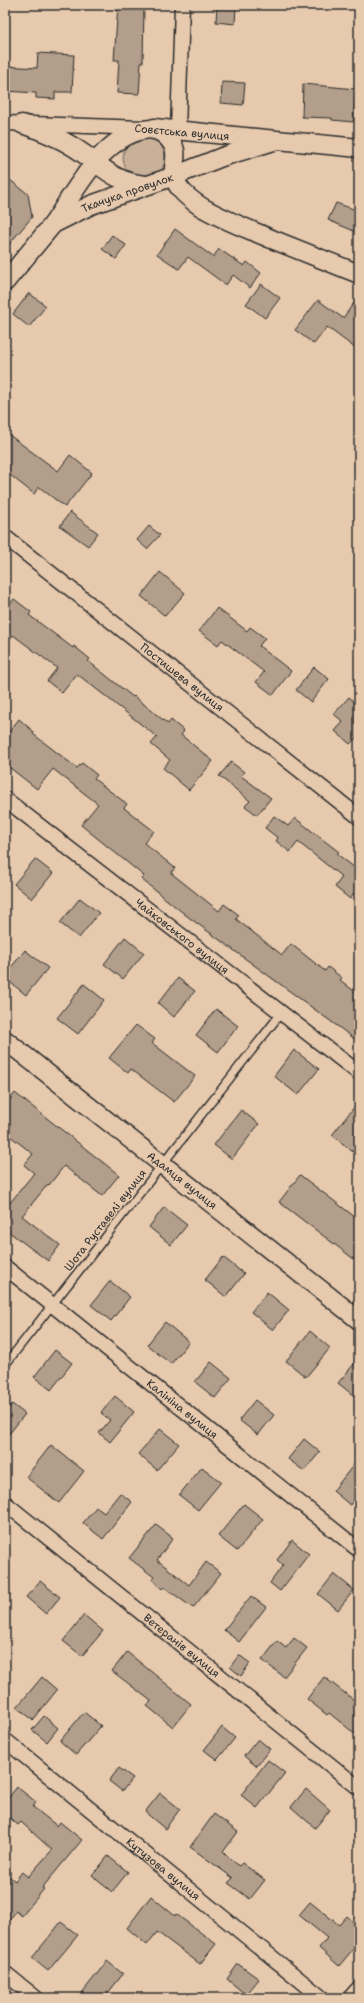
<svg xmlns="http://www.w3.org/2000/svg" width="364" height="2003" font-family="'Shantell Sans',sans-serif">
  <style>
    .green { fill: #c8b099; stroke: #7a6e62 }
    .building { fill: #b29e8a; stroke: #2b2b2b }
    .lines { fill: none; stroke-linecap: round; stroke-linejoin: round }
    .service-casing { stroke: #2b2b2b; stroke-width: 10 }
    .minor-casing { stroke: #2b2b2b; stroke-width: 17 }
    .tertiary-casing { stroke: #2b2b2b; stroke-width: 21 }
    .service { stroke: #e7caae; stroke-width: 7 }
    .minor { stroke: #e7caae; stroke-width: 14 }
    .tertiary { stroke: #e7caae; stroke-width: 18 }
    .labels { text-anchor: middle; stroke-width: 3; stroke-linejoin: round; paint-order: stroke }
    .street-label { font-size: 11px; fill: #2b2b2b; stroke: #e7caae }
  </style>
  <rect width="100%" height="100%" fill="#e7caae"/>
  <filter id="ink" filterUnits="userSpaceOnUse"><feTurbulence type="fractalNoise" baseFrequency=".025" numOctaves="2"/><feDisplacementMap in="SourceGraphic" scale="8" xChannelSelector="R" yChannelSelector="G"/><feConvolveMatrix kernelMatrix="1 2 1 2 8 2 1 2 1" color-interpolation-filters="sRGB"/></filter>
  <g filter="url(#ink)">
    <path class="green" d="M123 158a21 21 0 1 1 42 0a21 21 0 1 1-42 0Z"/>
    <path class="building" d="M118,5h26l-1,57h-2l-2,32 -22,-1 2,-33h-5z
      M217,5l19,1 -1,18 -19,-2z
      M38,53l36,2 -2,37h-17v7l-19,-1v-5l-31,-2v-25l32,2z
      M222,82l23,1 -2,22 -22,-2z
      M303,84l53,5 -3,33 -21,-2v-2l-30,-1z
      M5,176l23,18 4,23 -27,32z
      M336,203l23,8v7l-5,13 -26,-11z
      M175,229l38,28 6,-8 25,17 3,-4 14,11 -11,15 -17,-13 -7,10 -38,-28 -9,12 -22,-15z
      M112,235l14,10 -10,14 -14,-10z
      M261,284l19,14 -15,20 -19,-14z
      M29,293l17,13 -17,21 -16,-13z
      M359,296v55l-32,-24 -13,17 -19,-14 23,-30 25,18z
      M5,432l53,39 12,-16 22,18 -27,34 -26,-20 -5,7 -29,-23z
      M70,512l28,21 -10,13 -28,-20z
      M149,526l11,9 -13,14 -10,-9z
      M160,572l25,21 -20,23 -24,-20z
      M14,599l17,13 -2,3 44,33 1,-2 16,13 -2,2 45,36 1,-1 34,28 3,-4 13,11 -3,4 32,26 -24,29 -26,-22 7,-8 -19,-16 6,-7 -53,-42 -27,-21 -15,19 -15,-12 10,-13 -44,-33 -8,11v-36z
      M217,608l30,23 3,-4 15,11 -6,8 32,25 -18,24 -17,-13 8,-10 -42,-32 -4,5 -19,-14z
      M314,667l15,12 -18,23 -15,-12z
      M349,697l9,8 1,-2v32l-9,9 -15,-13 8,-9 -9,-8z
      M19,719l15,13 -1,2 44,34 5,-5 15,12 -3,4 33,25 -3,4 30,23 -10,12 31,25 -4,5 48,38 5,-7 15,11 -3,4 46,36 9,-11 34,27 3,-4 14,11 -2,2 19,15v47l-172,-126 -46,-37 3,-3 -63,-51 17,-21 -45,-35 -16,20 -32,-25v-27z
      M231,762l13,10 -3,4 30,22 -14,17 -12,-9 5,-5 -31,-25z
      M274,816l14,10 7,-8 44,34 -2,2 22,17v16l-9,12 -15,-12 7,-10 -44,-35 -8,10 -14,-11 2,-3 -13,-10z
      M35,859l18,14 -21,26 -18,-15z
      M80,898l19,15 -20,25 -19,-15z
      M125,937l19,16 -21,26 -19,-15z
      M25,950l23,18 -22,27 -21,-17v-3z
      M178,978l17,13 -21,26 -16,-14z
      M84,984l20,16 -26,34 -21,-16z
      M216,1009l22,17 -20,26 -22,-17z
      M136,1025l19,14 -3,4 43,33 -21,26 -43,-33 -3,4 -19,-15z
      M294,1050l25,19 -21,26 -24,-19z
      M15,1093l104,82 -17,21 -38,-30 -15,19 -1,-1 -26,32 38,29 -12,16 -43,-32v-20l29,-36 -10,-8 9,-11 -28,-22v-26z
      M359,1101v44l-6,7 -21,-17z
      M241,1110l18,14 -27,35 -18,-14z
      M300,1175l59,45v43l-80,-61z
      M164,1207l23,18 -16,20 -22,-18z
      M223,1257l21,17 -18,23 -21,-17z
      M110,1281l20,16 -19,24 -20,-16z
      M267,1292l22,18 -16,20 -22,-18z
      M165,1322l24,20 -18,22 -24,-19z
      M310,1331l20,17 -24,29 -20,-16z
      M55,1350l17,13 -21,27 -17,-13z
      M359,1358v42l-21,-17z
      M211,1362l20,16 -16,20 -20,-16z
      M115,1396l19,16 -24,30 -11,-9 11,-13 -9,-7z
      M255,1400l19,15 -16,20 -19,-15z
      M12,1404l13,10 -20,25v-26z
      M160,1429l19,15 -22,26 -19,-16z
      M304,1439l16,13 -16,19 -16,-12z
      M51,1445l33,26 -25,32 -33,-26z
      M359,1458v36l-9,11 -17,-14z
      M202,1467l19,15 -23,28 -19,-15z
      M120,1493l12,9 -29,37 -20,-16 13,-16 8,6z
      M244,1504l19,15 -26,32 -19,-15z
      M156,1525l17,13 -16,22 32,25 17,-23 15,11 -28,35 -29,-21 -2,2 -10,-9 2,-3 -25,-19z
      M292,1540l17,14 -29,37 -10,-8 13,-18 -6,-5z
      M334,1574l20,16 -16,20 -20,-16z
      M40,1581l20,16 -14,17 -20,-17z
      M251,1596l15,11 -27,35 -15,-12z
      M84,1615l19,16 -21,25 -19,-15z
      M294,1638l13,10 -23,29 -22,-17 15,-19 9,7z
      M127,1652l64,52 -18,23 -26,-21 4,-5 -39,-30z
      M239,1655l11,8 -9,13 -11,-9z
      M42,1677l15,13 -24,30 -16,-13z
      M324,1677l35,27v33l-30,-24 -2,2 -20,-16z
      M84,1712l17,14 -25,29 -16,-14z
      M44,1716l14,12 -11,14 -15,-12z
      M222,1727l13,11 -18,22 -13,-10z
      M258,1739l12,10 -14,17 -12,-10z
      M268,1760l17,13 -28,35 -16,-13z
      M119,1768l14,10 -11,13 -13,-10z
      M17,1787l19,15 -3,5 24,19 3,-4 22,18 -40,48 2,1 -22,27 -6,-5 -11,15v-53l10,8 7,-9 6,5 24,-27 -31,-28 -3,3 -13,-11v-12z
      M306,1789l24,21 -15,18 -24,-21z
      M160,1793l20,16 -15,20 -20,-17z
      M214,1814l24,18 -15,20 16,14 3,-3 23,17 -15,19 -22,-16 5,-5 -43,-31z
      M108,1856l20,16 -16,20 -20,-16z
      M151,1896l24,20 1,-2 40,30 -16,20 -43,-32 -10,13 -20,-17z
      M310,1902l29,23 8,-9 12,11v15l-20,24 -20,-18 8,-10 -28,-23z
      M61,1922l17,13 -30,36 -16,-13z
      M107,1961l16,13 -19,24h-26z
      M238,1964l21,15 -13,16 -19,-16z"/>
    <g class="lines">
      <defs>
        <path id="service" d="M5,1365l277,-353"/>
        <g id="minor">
          <path d="M5,123l138,5"/>
          <path d="M178,131l4,-126"/>
          <path id="s1" d="M5,537l354,280"/>
          <path id="s2" d="M5,799l354,274"/>
          <path id="s3" d="M5,1267l354,283"/>
          <path id="s4" d="M5,1503l354,285"/>
          <path id="s5" d="M5,1740l317,258"/>
          <path d="M5,1973l31,25"/>
          <path d="M350,1998l9,-10"/>
        </g>
        <g id="tertiary">
          <path d="M22,124c21,7 41,15 59,28 25,17 32,29 64,33"/>
          <path d="M154,128l205,20"/>
          <path d="M53,224c22,-33 49,-86 90,-94 13,-3 23,3 30,15 4,7 2,15 1,23 -2,18 13,29 26,38 21,13 46,22 69,32 30,12 60,24 90,36"/>
          <path id="s6" d="M5,282l48,-58 38,-19 83,-29 48,-19 52,-16"/>
          <path id="s7" d="M5,1040l354,280"/>
        </g>
      </defs>
      <use href="#service" class="service-casing"/>
      <use href="#minor" class="minor-casing"/>
      <use href="#tertiary" class="tertiary-casing"/>
      <use href="#service" class="service"/>
      <use href="#minor" class="minor"/>
      <use href="#tertiary" class="tertiary"/>
    </g>
  </g>
  <g class="labels">
    <g class="street-label">
      <text transform="translate(182 132) rotate(5)" y="4">Совєтська вулиця</text>
      <text dy="4" stroke="none"><textPath href="#s6" startOffset="156">Ткачука провулок</textPath></text>
      <text dy="4" stroke="none"><textPath href="#s1" startOffset="226">Постишева вулиця</textPath></text>
      <text dy="4" stroke="none"><textPath href="#s2" startOffset="224">Чайковського вулиця</textPath></text>
      <text dy="4" stroke="none"><textPath href="#s7" startOffset="226">Адамця вулиця</textPath></text>
      <text transform="translate(105 1220) rotate(-52)" y="4">Шота Руставелі вулиця</text>
      <text dy="4" stroke="none"><textPath href="#s3" startOffset="227">Калініна вулиця</textPath></text>
      <text dy="4" stroke="none"><textPath href="#s4" startOffset="227">Ветеранів вулиця</textPath></text>
      <text dy="4" stroke="none"><textPath href="#s5" startOffset="204">Кутузова вулиця</textPath></text>
    </g>
  </g>
  <rect width="364" height="2003" fill="none" stroke="#e7caae" stroke-width="20"/>
  <rect x="10" y="10" width="344" height="1983" fill="none" stroke="#2b2b2b" stroke-width="1.5" filter="url(#ink)"/>
</svg>
